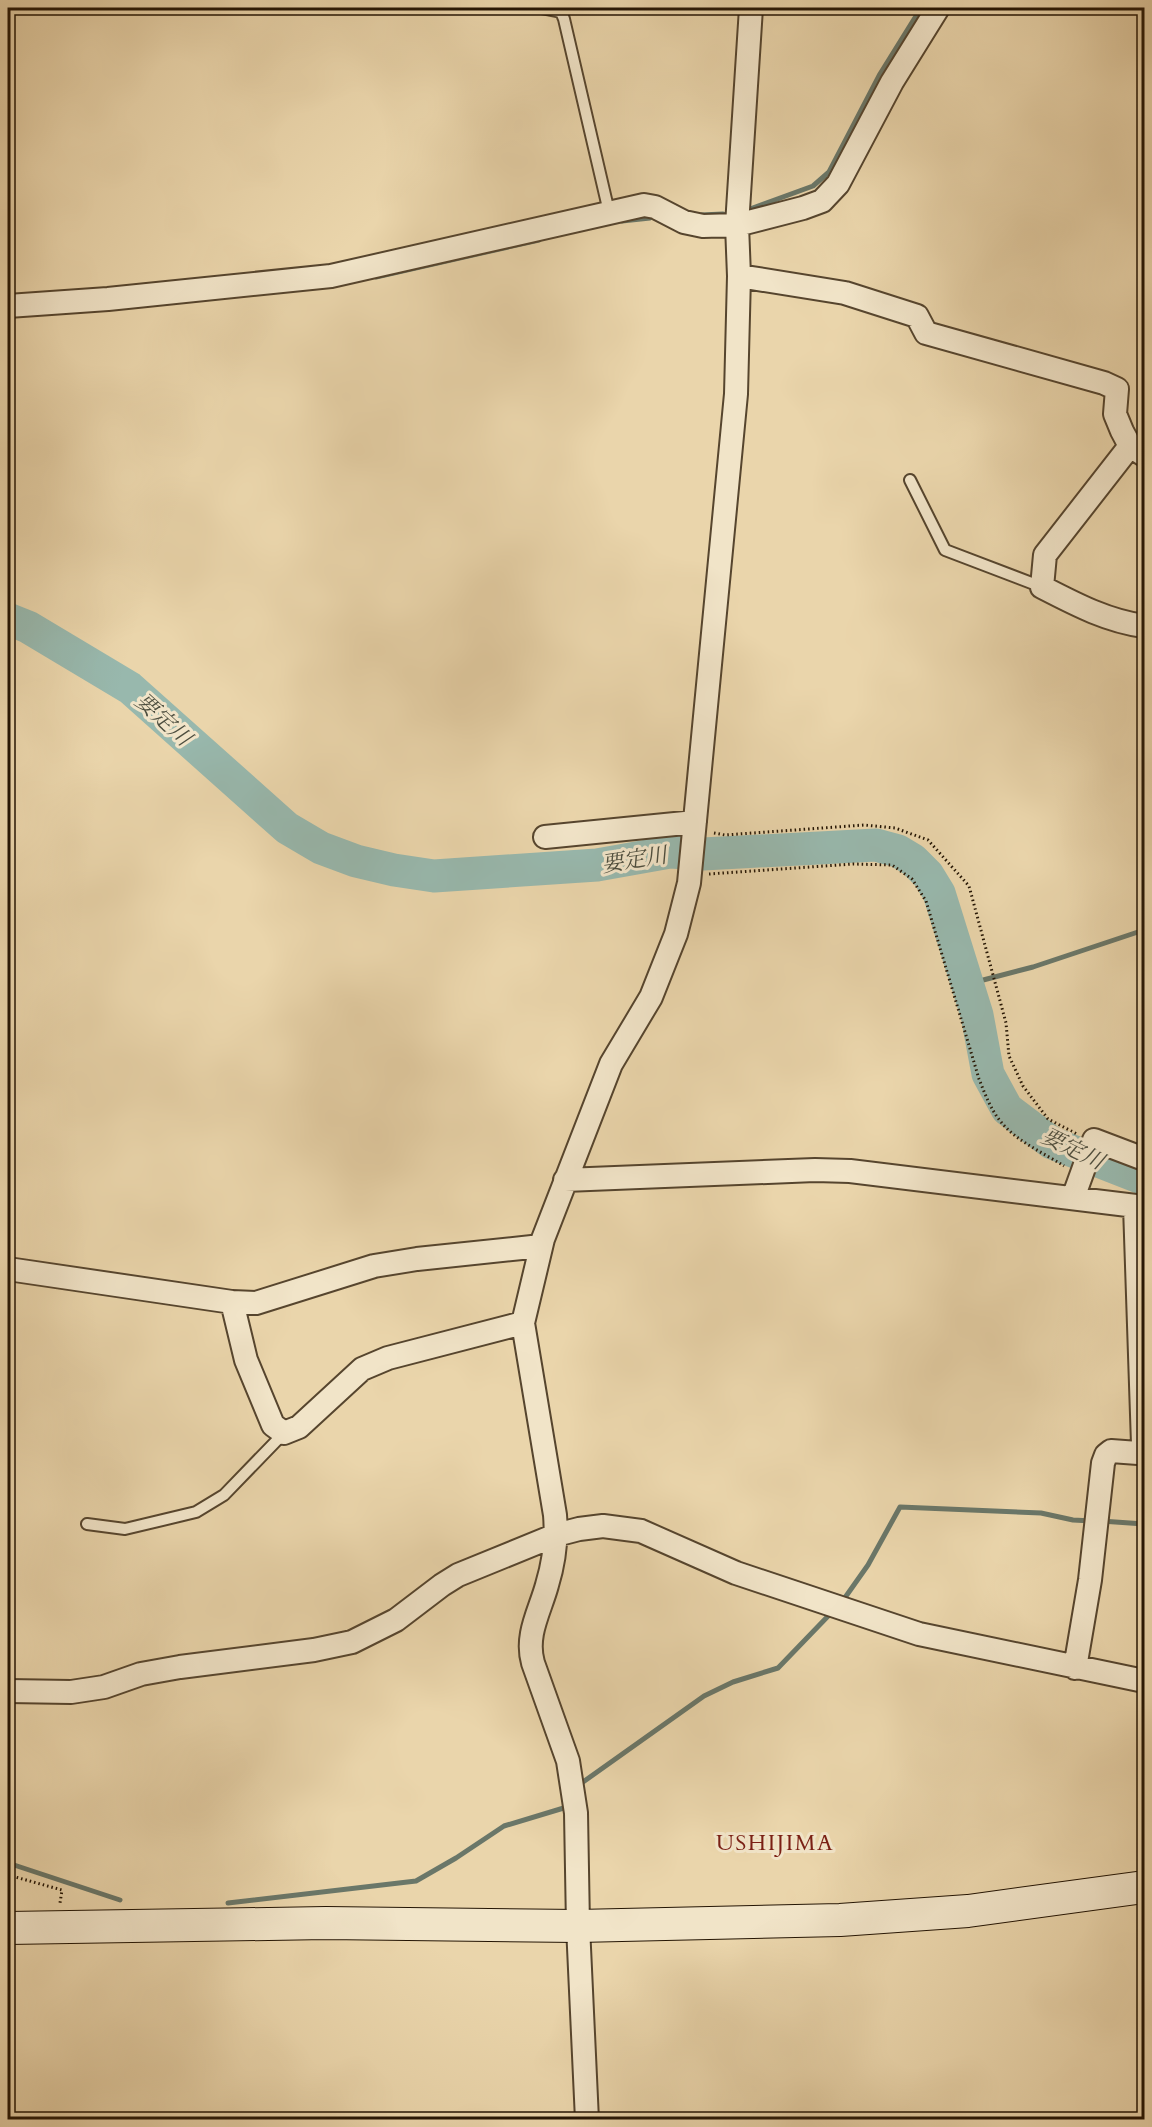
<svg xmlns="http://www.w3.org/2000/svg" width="1152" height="2127" font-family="Cardo,'Noto Serif JP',serif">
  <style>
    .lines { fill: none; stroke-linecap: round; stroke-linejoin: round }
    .stream { stroke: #6a7769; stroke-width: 5 }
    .river { stroke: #98b8ad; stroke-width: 33 }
    .lane-casing { stroke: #56452e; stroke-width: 14 }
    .street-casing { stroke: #56452e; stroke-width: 26 }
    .secondary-casing { stroke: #241504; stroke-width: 34 }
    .path { stroke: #241504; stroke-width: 3; stroke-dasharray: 1.5 3; stroke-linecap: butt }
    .lane { stroke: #f1e4c8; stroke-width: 10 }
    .street { stroke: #f1e4c8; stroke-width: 22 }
    .secondary { stroke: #f1e4c8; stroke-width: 32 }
    .labels { text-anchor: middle; stroke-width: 6; stroke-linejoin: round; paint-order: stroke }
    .water-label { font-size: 22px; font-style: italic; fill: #4d4e3f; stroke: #f1e4c8 }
    .neighbourhood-label { font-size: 22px; letter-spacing: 1.5px; fill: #7a1f14; stroke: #f1e4c8 }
  </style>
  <rect width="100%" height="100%" fill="#ead5ab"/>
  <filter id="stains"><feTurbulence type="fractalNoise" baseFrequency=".00333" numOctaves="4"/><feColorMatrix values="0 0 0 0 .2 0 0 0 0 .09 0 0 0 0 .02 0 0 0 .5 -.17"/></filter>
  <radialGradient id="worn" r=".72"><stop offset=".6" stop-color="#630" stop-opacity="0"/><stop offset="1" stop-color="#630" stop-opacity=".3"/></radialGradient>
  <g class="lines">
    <path class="stream" d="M750,209l63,-23 16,-14 51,-98 41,-66
      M701,215l22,-1
      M622,221l28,-3
      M376,277l163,-37
      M968,984l65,-17 111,-37
      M1101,1521l43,3
      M844,1599l24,-34 32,-58 141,6 32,7 19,1
      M583,1782l121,-86 29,-14 45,-14 54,-56
      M8,1863l112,37
      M228,1903l188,-22 40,-23 48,-32 63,-19"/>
    <path class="river" d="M8,619l20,8 102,61 157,140 34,20 35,13 38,9 40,6 163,-11 73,-13 33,2 173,-9 22,6 15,9 15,15 11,18 38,122 11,59 19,35 45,34 92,36"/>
    <defs>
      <path id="lane" d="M541,8l20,4 3,7 45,193
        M910,480l35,70 97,37
        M87,1524l38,5 71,-17 28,-17 60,-62"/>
      <path id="street" d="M739,276l106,17 72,23 9,17 178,50 13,6 -2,25 7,17 8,15 14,9
        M8,306l100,-7 223,-23 313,-71 11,2 29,15 19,4 34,-1 66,-17 19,-7 16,-17 54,-102 46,-74
        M1130,446l-85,109 -3,32c33,17 65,34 102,39
        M545,837l150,-15
        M565,1180l250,-10 35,1 294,36
        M1073,1198l21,-58 50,19
        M8,1269l224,33 24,1 118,-37 43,-7 124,-13
        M232,1302l14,58 27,65 11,8 15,-6 63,-58 26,-11 135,-35
        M1075,1668l15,-88 13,-117 3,-8 5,-4 27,2 3,-2 2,-7 -8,-238
        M8,1691l63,1 33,-5 37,-13 39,-7 134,-17 38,-8 44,-22 46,-35 16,-10 98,-40 23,-6 24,-3 38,5 95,42 183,61 225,47
        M587,2120l-9,-194 -2,-113 -8,-52 -35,-98c-8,-28 7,-52 14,-78 7,-23 10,-46 8,-70l-32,-192 20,-84 68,-175 40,-67 25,-63 13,-51 47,-489 3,-118 -2,-51 14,-217"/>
      <path id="secondary" d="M8,1928l318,-5 252,3 262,-6 128,-9 176,-24"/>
    </defs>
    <use href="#lane" class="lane-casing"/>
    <use href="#street" class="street-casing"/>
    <use href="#secondary" class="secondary-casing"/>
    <path class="path" d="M714,833l11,2 139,-10 31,3 33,12 41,46 37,137 3,33 14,30 25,33 29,15
      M709,874l144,-10 39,1 20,14 14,22 53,178c6,15 12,31 22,43 15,19 43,31 63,44
      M8,1875l54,15 -2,13"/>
    <use href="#lane" class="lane"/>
    <use href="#street" class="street"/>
    <use href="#secondary" class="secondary"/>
  </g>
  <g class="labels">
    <g class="water-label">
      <text transform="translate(164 719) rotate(42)" y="8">要定川</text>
      <text transform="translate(634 859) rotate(-9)" y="8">要定川</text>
      <text transform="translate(1073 1148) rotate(26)" y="8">要定川</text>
    </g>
    <g class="neighbourhood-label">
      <text x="775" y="1850">USHIJIMA</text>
    </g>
  </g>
  <rect width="1152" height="2127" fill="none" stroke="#ead5ab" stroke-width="30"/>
  <rect x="9" y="9" width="1134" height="2109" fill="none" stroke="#241504" stroke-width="3"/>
  <rect x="15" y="15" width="1122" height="2097" fill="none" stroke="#241504" stroke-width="1.5"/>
  <rect width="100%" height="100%" filter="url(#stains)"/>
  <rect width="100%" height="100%" fill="url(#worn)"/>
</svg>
